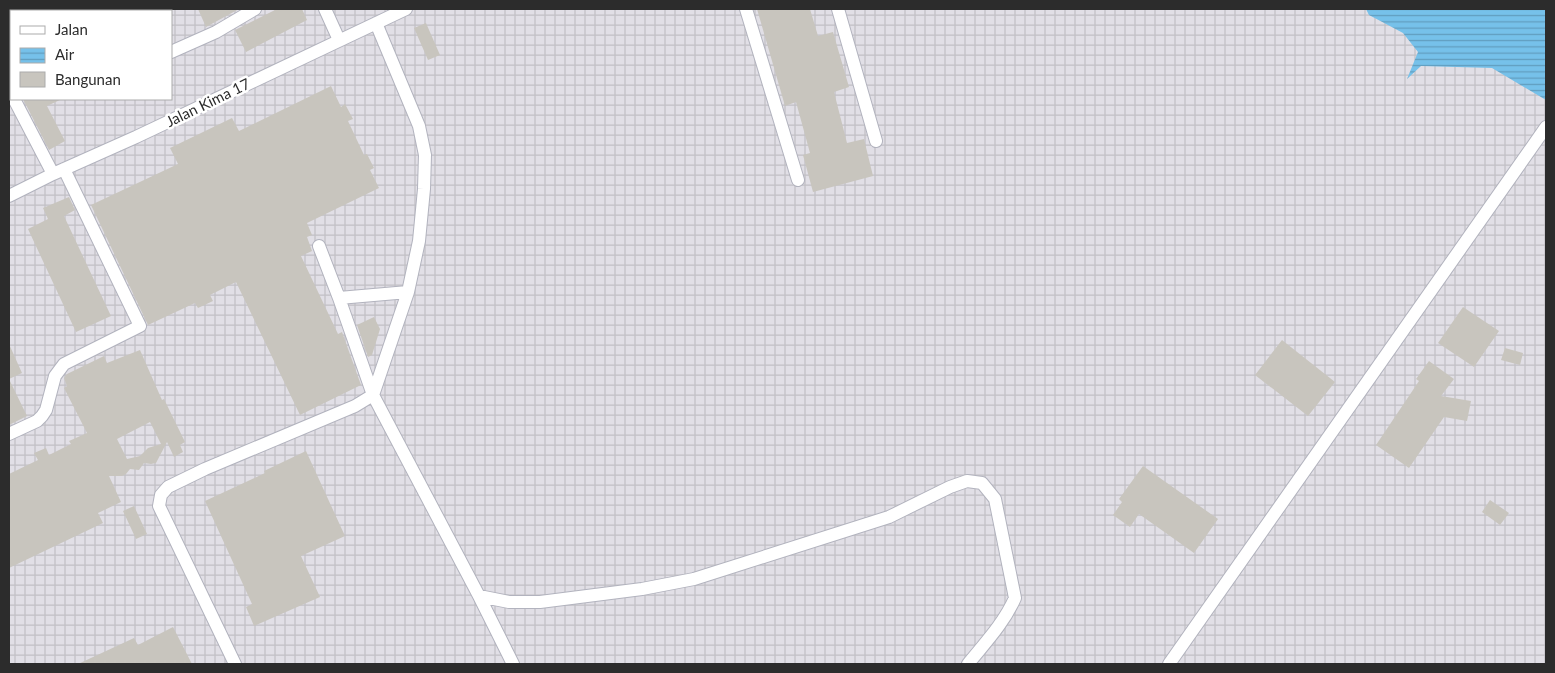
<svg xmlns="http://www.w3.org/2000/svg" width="1555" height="673" font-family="Lato,sans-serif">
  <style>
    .industrial { fill: url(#industrial-grid); fill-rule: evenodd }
    .water { fill: url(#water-rules) }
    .building { fill: #c8c5be; fill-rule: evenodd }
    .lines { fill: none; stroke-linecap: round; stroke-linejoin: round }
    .minor-casing { stroke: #b2b3be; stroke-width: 14 }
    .minor { stroke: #fff; stroke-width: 12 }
    .labels { text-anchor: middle; stroke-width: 5; stroke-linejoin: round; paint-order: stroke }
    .street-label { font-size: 15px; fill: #2c2c2c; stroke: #fff }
  </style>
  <defs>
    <pattern id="industrial-grid" width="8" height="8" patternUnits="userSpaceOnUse" patternTransform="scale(1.25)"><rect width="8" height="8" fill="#e1dfe6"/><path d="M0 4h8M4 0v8" fill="none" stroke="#c1c0c5"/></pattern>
    <pattern id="water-rules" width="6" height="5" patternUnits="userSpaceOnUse" patternTransform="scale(1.25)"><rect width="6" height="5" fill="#76c1ea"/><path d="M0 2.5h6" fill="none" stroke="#619dbe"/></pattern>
  </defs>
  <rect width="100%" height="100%" fill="#ede8df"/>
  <path class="industrial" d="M9,9h1537v655h-1537zM11,11h160v88h-160z"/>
  <path class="water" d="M1366,9h180v91l-54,-32 -71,-2 -14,13 11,-27 -15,-19 -34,-18z"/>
  <path class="building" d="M198,9h41l-33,18z
    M277,9h25l5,11 -61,32 -11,-22z
    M757,9h53l8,27 15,-4 16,55 -15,5 13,51 17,-4 9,37 -60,16 -10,-37 7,-2 -14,-51 -11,4z
    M426,23l14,32 -12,5 -14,-32z
    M331,86l10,21 4,-3 8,15 -5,2 16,34 3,-1 7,14 -4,2 9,18 -72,35 5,12 -5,2 5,14 -11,5 37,78 4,-2 19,53 -61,30 -64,-133 -26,13 3,6 -15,7 -3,-5 -47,22 -57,-120 87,-41 -8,-16 62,-30 7,13z
    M23,99h39l-15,7 18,35 -16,9z
    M69,197l6,13 -11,6 47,100 -35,16 -48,-103 20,-10 -5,-11z
    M1463,307l36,24 -25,36 -36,-24z
    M374,317l6,12 -8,26 -4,2 -11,-32z
    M1282,340l53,42 -27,34 -53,-41z
    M9,344l13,29 -13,6 18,37 -18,9z
    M1505,348l18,5 -3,12 -19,-5z
    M140,350l22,50 2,-1 21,43 -5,3 3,7 -9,5 -7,-15 -11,21 -5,1 -7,-1 -5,7 -9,-1 -4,5 -4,2h-13l12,26 -23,11 5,10 -94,45v-94l29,-14 -4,-7 12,-5 3,7 22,-11 -2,-3 18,-8 -23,-45 3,-2 -3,-8 3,-4 37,-18 3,7zM150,422l11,22 -13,4 -8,8 -13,3 -10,-20z
    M1429,361l25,18 -13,17 30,5 -4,20 -23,-4 -35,51 -33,-23 43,-64 -3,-2z
    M306,451l39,85 -44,20 19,41 -66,29 -8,-19 6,-3 -47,-103 60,-28 -1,-2z
    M1143,466l75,53 -24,34 -55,-39 -9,13 -17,-12 9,-13 -3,-3z
    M1490,500l19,13 -9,12 -18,-13z
    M134,506l13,28 -11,5 -13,-28z
    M173,627l19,37h-114l56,-26 4,7z"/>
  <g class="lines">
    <defs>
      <path id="minor" d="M325,9l14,31
        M746,9l52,171
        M838,9l38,132
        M171,52l45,-20 39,-23
        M14,99l39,75
        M9,196l44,-22 83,-37 270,-128
        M319,246l20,52
        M408,292l-69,6 34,97 106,201 34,68
        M9,434l28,-13 5,-5 4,-6 9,-34 9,-12 76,-38 -76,-157
        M479,596l30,6h31l102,-13 52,-10 195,-62 61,-30 17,-6 15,2 13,16 20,99c-11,25 -30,45 -47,66
        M235,664l-76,-158 2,-11 7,-8 37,-18 150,-63 18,-11 35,-103 11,-51 5,-52 1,-34 -6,-29 -43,-103
        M1169,664l377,-537"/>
    </defs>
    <use href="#minor" class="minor-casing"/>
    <use href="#minor" class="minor"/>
  </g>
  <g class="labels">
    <g class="street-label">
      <text transform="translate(208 103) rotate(-26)" y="5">Jalan Kima 17</text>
    </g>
  </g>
  <rect width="1555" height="673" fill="none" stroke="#2c2c2c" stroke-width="20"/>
  <rect x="10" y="10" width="162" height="90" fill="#ffffff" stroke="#ababab"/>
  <rect x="20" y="26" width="25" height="8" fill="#ffffff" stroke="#ababab"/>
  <text x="55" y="35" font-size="15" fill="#2c2c2c">Jalan</text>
  <rect x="20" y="48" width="25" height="15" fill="url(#water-rules)" stroke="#ababab"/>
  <text x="55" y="60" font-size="15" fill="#2c2c2c">Air</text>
  <rect x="20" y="72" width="25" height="15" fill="#c8c5be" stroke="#ababab"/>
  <text x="55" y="85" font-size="15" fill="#2c2c2c">Bangunan</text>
</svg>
